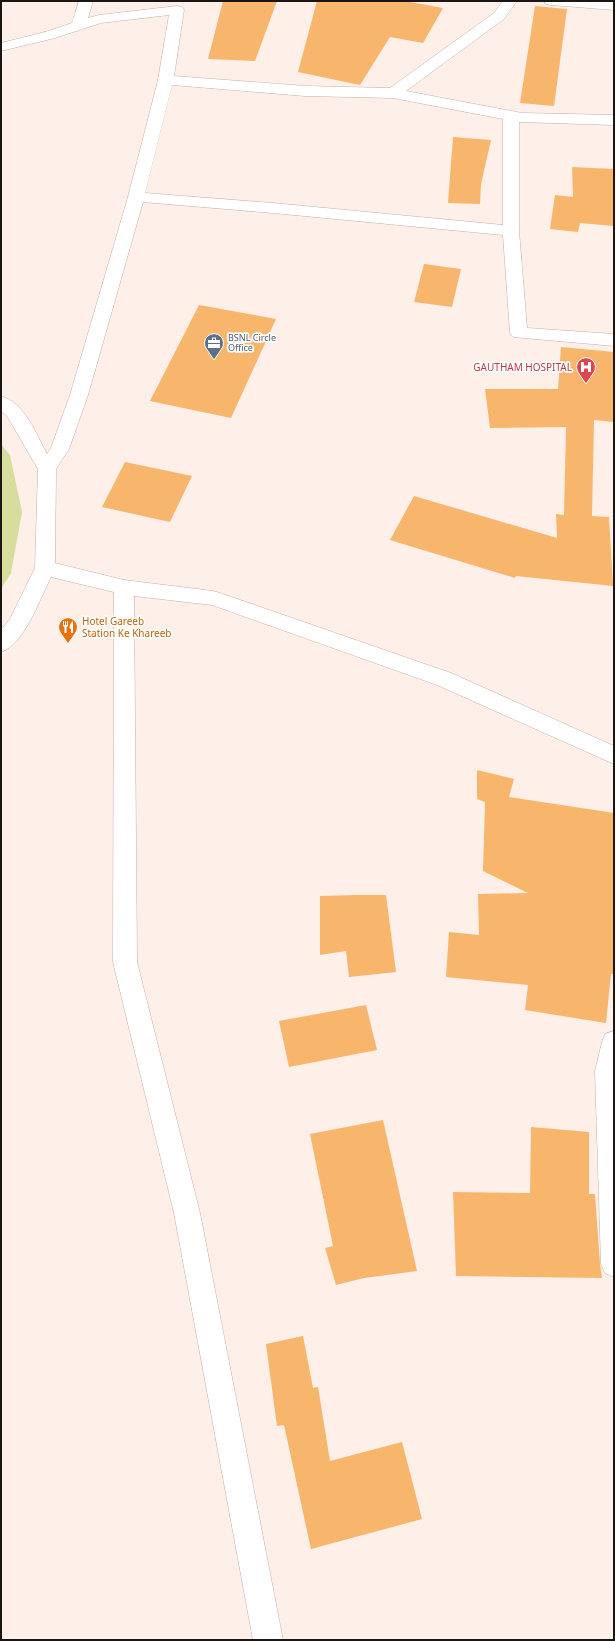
<svg xmlns="http://www.w3.org/2000/svg" width="615" height="1641" font-family="'Noto Sans',sans-serif">
  <style>
    .green { fill: #d6dd9d }
    .building { fill: #f8b66c }
    .lines { fill: none; stroke-linecap: round; stroke-linejoin: round }
    .minor-casing { stroke: #c2b0a9; stroke-width: 1 }
    .minor { fill: #fff; fill-rule: evenodd }
    .labels { text-anchor: middle; stroke-width: 3.5; stroke-linejoin: round; paint-order: stroke }
    .far-service-label { font-size: 9px; fill: #4e5e75; stroke: #fff; text-anchor: start }
    .health-label { font-size: 10px; fill: #be3a42; stroke: #fff; text-anchor: end }
    .food-label { font-size: 10px; fill: #c56008; stroke: #fff; text-anchor: start }
  </style>
  <rect width="100%" height="100%" fill="#feefe9"/>
  <path class="green" d="M1,444l9,11 12,57 -11,61 -10,16z"/>
  <path class="building" d="M223,1h54l-22,60 -47,-2z
    M317,1h88l38,7 -20,35 -33,-6 -30,48 -62,-13z
    M535,6l32,3 -13,97 -34,-3z
    M453,137l38,3 -10,44 -1,20 -32,-1z
    M572,167l42,2v57l-34,-3 -2,9 -28,-3 5,-34 18,2z
    M424,264l37,5 -9,38 -38,-5z
    M199,305l77,14 -45,99 -81,-17z
    M561,347l53,5v70l-20,-2 -2,96 17,1 4,69 -97,-10 -1,2 -125,-38 24,-44 143,42 -1,-24 8,1 2,-88 -76,1 -5,-39h73z
    M125,462l67,14 -22,46 -68,-15z
    M477,770l37,9 -5,18 105,16v161h-3l-5,49 -81,-13 3,-25 -82,-8 3,-45 30,3 -1,-41 50,-1 -45,-22 2,-69 -8,-3z
    M356,895h30l10,77 -47,5 -3,-26 -26,4v-59z
    M366,1005l11,45 -88,17 -10,-46z
    M383,1120l34,151 -53,7 -28,7 -11,-37 8,-2 -23,-112z
    M531,1127l58,5v62h6l5,70 2,14 -146,-2 -3,-84 77,1z
    M303,1336l10,52 5,-1 12,74 72,-19 20,77 -111,30 -27,-124 -7,1 -11,-82z"/>
  <g class="lines">
    <defs>
      <path id="minor" d="M79,1h14l-5,17 11,-3 78,-9 5,1 2,3 -10,66 131,10 85,2 104,-75 9,-12h14l-13,18 -98,72 116,22 92,2v10l-95,-3v109l8,97 87,6v12l-101,-9 -3,-4 -7,-98 -230,-22 -130,-11 -55,193 -19,54 -13,20 -1,94 69,17 89,11 7,2 231,80 163,73v18l-177,-79 -225,-80 -78,-9 3,366 63,251 83,427h-30l-79,-427 -61,-251 1,-370 -63,-15c-11,21 -26,67 -50,75v-22l9,-11 25,-51 3,-99 -31,-53 -6,-5v-15c24,7 35,38 46,58l4,-6 19,-53 58,-198 30,-117 11,-65 -68,8 -46,15 -54,13v-8l44,-11 27,-9zM172,85l133,11 88,2 110,21v106l-230,-22 -128,-10z
        M544,1l70,1v8l-63,-5 -5,-1z
        M614,1031v246l-9,-4 -4,-9 -6,-193 7,-29 3,-8z"/>
    </defs>
    <use href="#minor" class="minor-casing"/>
    <use href="#minor" class="minor"/>
  </g>
  <defs>
    <symbol id="office-pin" viewBox="-11 -11 22 30"><path d="M0 17L-7.5 6A9.5 9.5 0 1 1 7.5 6Z" fill="#5c6f8a" stroke="#fff"/><path d="M-6-3h4V-5.5h4V-3h4V5H-6ZM-1-4.5V-3h2v-1.5ZM-6 0V1H6V0Z" fill="#fff"/></symbol>
    <symbol id="hospital-pin" viewBox="-11 -11 22 30"><path d="M0 17L-7.5 6A9.5 9.5 0 1 1 7.5 6Z" fill="#e0444e" stroke="#fff"/><path d="M-5-5h3v3.5h4V-5h3V5h-3V1.5h-4V5h-3Z" fill="#fff"/></symbol>
    <symbol id="restaurant-pin" viewBox="-11 -11 22 30"><path d="M0 17L-7.5 6A9.5 9.5 0 1 1 7.5 6Z" fill="#e8710a" stroke="#fff"/><path d="M-5-6h1v4h1v-4h1v4h1v-4h1v5L-1.5 .5V6h-2V.5L-5-1ZM5-6V6H3V1.5H1.5Q1.5-4 5-6Z" fill="#fff"/></symbol>
  </defs>
  <g fill-rule="evenodd">
    <use href="#office-pin" x="203" y="332" width="22" height="30"/>
    <use href="#hospital-pin" x="575" y="356" width="22" height="30"/>
    <use href="#restaurant-pin" x="57" y="616" width="22" height="30"/>
  </g>
  <g class="labels">
    <g class="far-service-label">
      <text x="228" y="341">BSNL Circle<tspan x="228" dy="10">Office</tspan></text>
    </g>
    <g class="health-label">
      <text x="572" y="371">GAUTHAM HOSPITAL</text>
    </g>
    <g class="food-label">
      <text x="82" y="625">Hotel Gareeb<tspan x="82" dy="12">Station Ke Khareeb</tspan></text>
    </g>
  </g>
  <rect width="615" height="1641" fill="none" stroke="#1c1513" stroke-width="4"/>
</svg>
